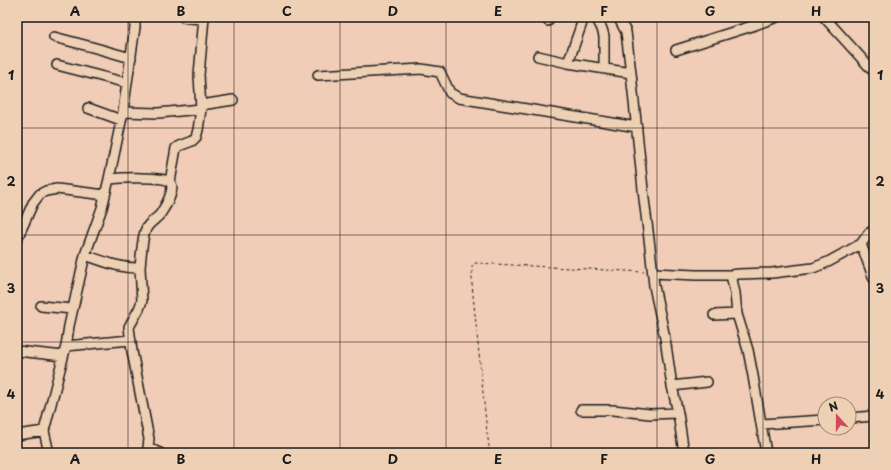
<svg xmlns="http://www.w3.org/2000/svg" width="891" height="470" font-family="'Playpen Sans',sans-serif">
  <style>
    .lines { fill: none; stroke-linecap: round; stroke-linejoin: round }
    .minor-casing { stroke: #1c1c1c; stroke-width: 12 }
    .path { stroke: #1c1c1c; stroke-width: 1; stroke-dasharray: 3 3; stroke-linecap: butt }
    .minor { stroke: #eed0b4; stroke-width: 9 }
    .grid { fill: none; stroke: #1c1c1c; stroke-width: 1; stroke-opacity: 0.55 }
    .neatline { fill: none; stroke: #1c1c1c; stroke-width: 1.5 }
    .grid-label { font-size: 13px; text-anchor: middle; font-weight: bold; fill: #1c1c1c }
  </style>
  <rect width="100%" height="100%" fill="#f1cdb8"/>
  <filter id="ink" filterUnits="userSpaceOnUse"><feTurbulence type="fractalNoise" baseFrequency=".025" numOctaves="2"/><feDisplacementMap in="SourceGraphic" scale="8" xChannelSelector="R" yChannelSelector="G"/><feConvolveMatrix kernelMatrix="1 2 1 2 8 2 1 2 1" color-interpolation-filters="sRGB"/></filter>
  <g filter="url(#ink)">
    <g class="lines">
      <defs>
        <path id="minor" d="M183,17l5,1 15,1
          M584,17l-16,46 63,10
          M596,17l6,12 2,7v33
          M618,17l8,15 5,41 13,126 6,48 4,39 11,52 7,48 6,27 6,40
          M824,17l50,55
          M548,21l1,-4
          M54,37l38,10 39,11
          M676,50l76,-24 25,-9
          M538,56l30,7
          M57,65l70,18
          M318,75l103,-6 19,3 10,21 9,5 178,29
          M201,105l32,-5
          M88,108l33,12
          M123,112l35,1 43,-4
          M109,179c10,-1 55,-3 61,3 6,7 -5,25 -9,31 -4,6 -12,9 -15,16 -4,8 -5,29 -6,39
          M170,182l6,-34 3,-2 13,-5 4,-4 2,-7 3,-21 -2,-34 5,-58
          M17,239l16,-36 7,-9 6,-3 11,-2 48,6
          M861,244l13,35
          M85,255c18,6 36,14 55,13l2,33 -3,8 -10,18 3,24 17,88 -1,9 -2,5
          M653,273l43,2h35
          M41,306l31,3
          M714,315l23,-1
          M66,346l64,-6
          M17,351l46,5
          M672,386l35,-4
          M581,410h32l37,4 28,-1
          M849,418l25,-2
          M761,424l64,-4
          M17,435l27,-4
          M148,448l12,5
          M49,453l-5,-22 22,-85 3,-20 16,-71 17,-47 7,-29 14,-67 4,-29 8,-56v-10
          M766,453l-13,-77 -5,-26 -11,-36 -2,-21 -4,-18 8,-1 33,-1 41,-5 15,-6 33,-18 8,-11 5,-3"/>
      </defs>
      <use href="#minor" class="minor-casing"/>
      <path class="path" d="M490,453l-3,-21 -15,-147v-19l1,-2 3,-1 168,9"/>
      <use href="#minor" class="minor"/>
    </g>
  </g>
  <path class="grid" d="M128,17v436M234,17v436M340,17v436M446,17v436M551,17v436M657,17v436M763,17v436M17,128h857M17,235h857M17,342h857"/>
  <rect width="891" height="470" fill="none" stroke="#eed0b4" stroke-width="44"/>
  <g transform="translate(837 416) rotate(339)"><circle r="19" fill="#eed0b4" stroke="#9a8877"/>
  <path d="M0-3L7 15L0 10L-7 15Z" fill="#d1495b"/>
  <text y="-6" font-size="11" font-weight="bold" text-anchor="middle" fill="#1c1c1c">N</text>
  </g>
  <rect x="22" y="22" width="847" height="426" class="neatline"/>
  <g class="grid-label">
    <text x="75" y="16">A</text>
    <text x="181" y="16">B</text>
    <text x="287" y="16">C</text>
    <text x="393" y="16">D</text>
    <text x="498" y="16">E</text>
    <text x="604" y="16">F</text>
    <text x="710" y="16">G</text>
    <text x="816" y="16">H</text>
    <text x="11" y="80">1</text>
    <text x="880" y="80">1</text>
    <text x="11" y="186">2</text>
    <text x="880" y="186">2</text>
    <text x="11" y="293">3</text>
    <text x="880" y="293">3</text>
    <text x="11" y="399">4</text>
    <text x="880" y="399">4</text>
    <text x="75" y="464">A</text>
    <text x="181" y="464">B</text>
    <text x="287" y="464">C</text>
    <text x="393" y="464">D</text>
    <text x="498" y="464">E</text>
    <text x="604" y="464">F</text>
    <text x="710" y="464">G</text>
    <text x="816" y="464">H</text>
  </g>
</svg>
